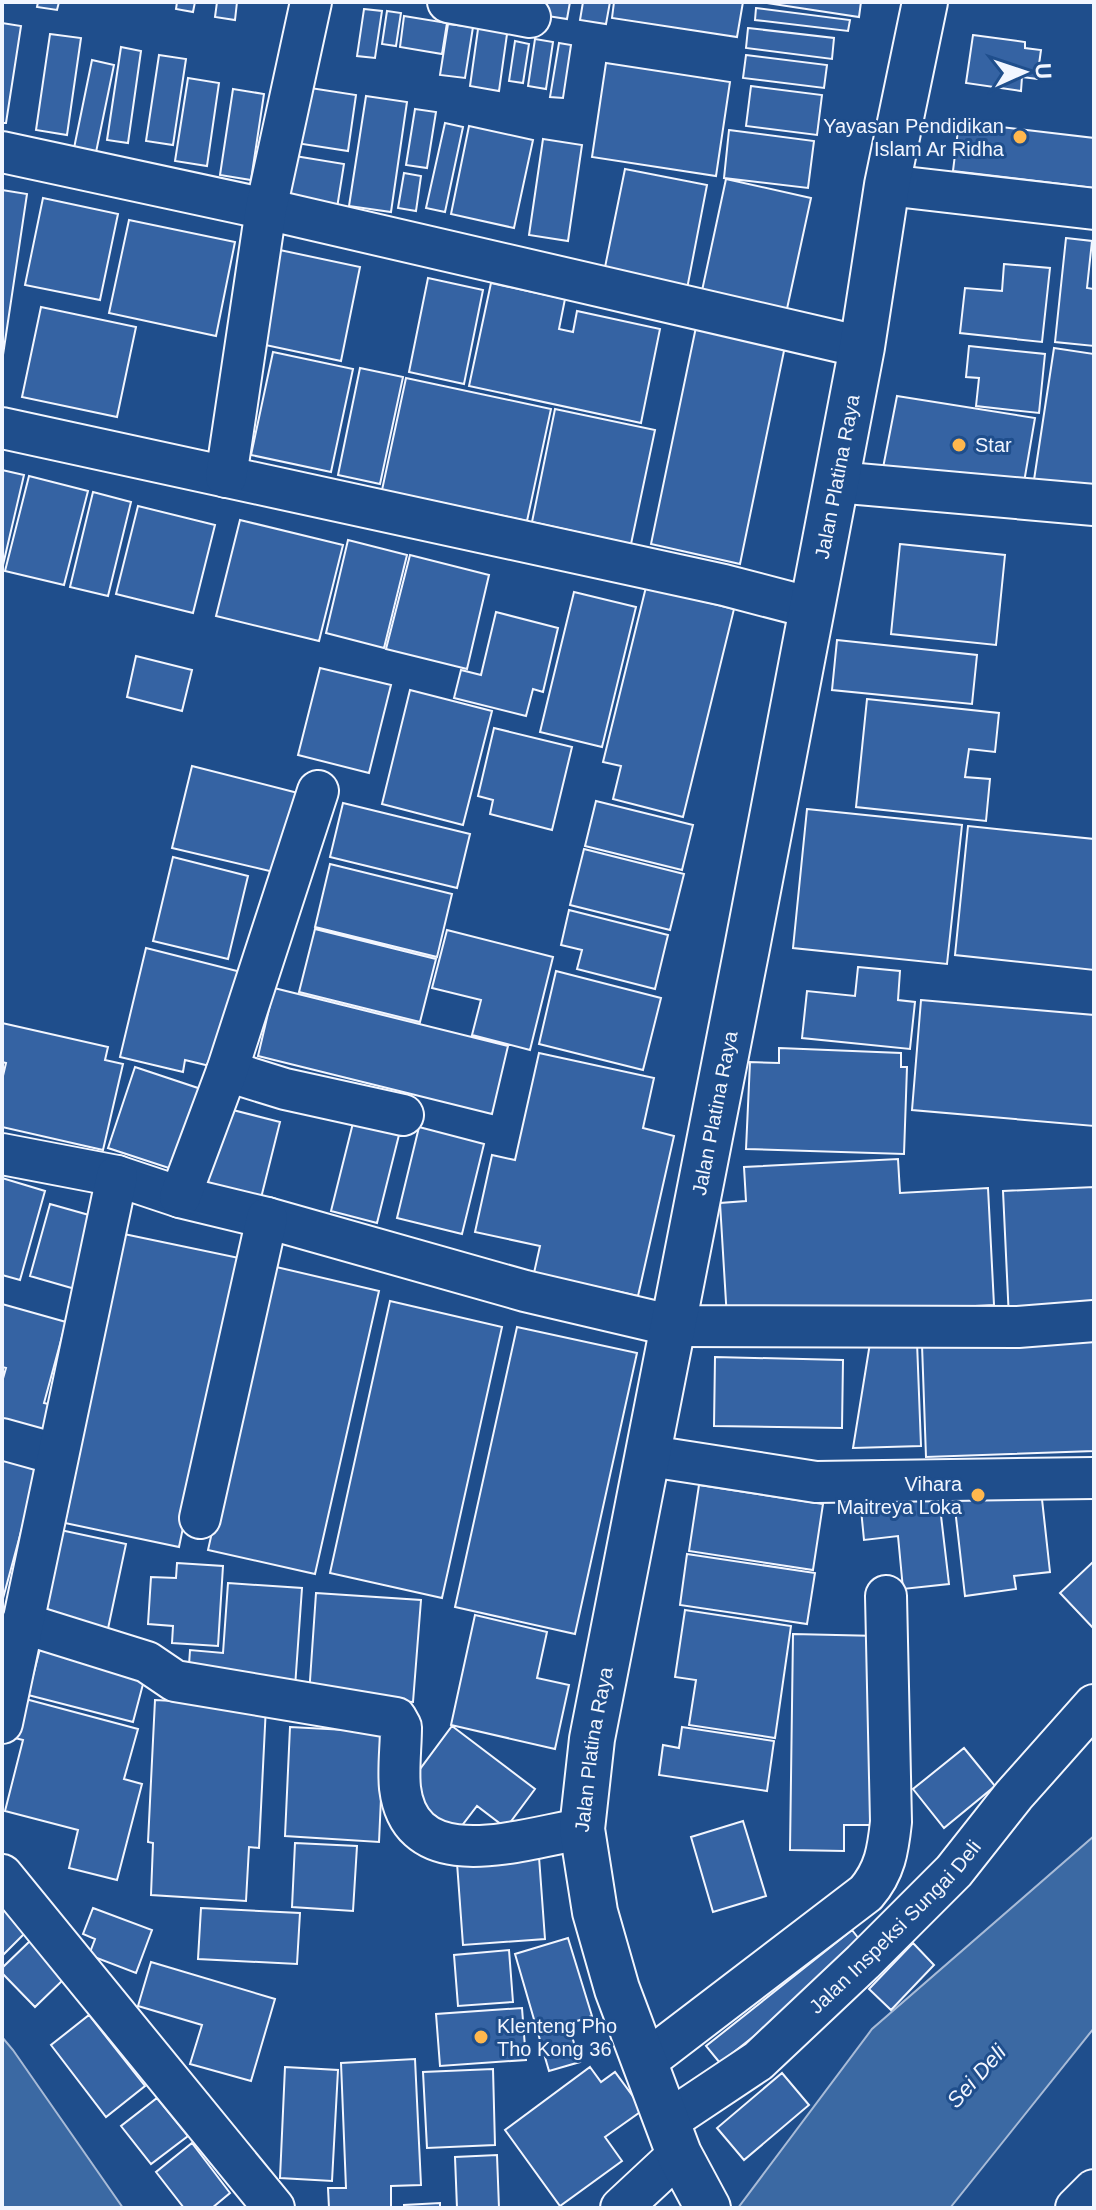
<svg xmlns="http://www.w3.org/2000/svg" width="1096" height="2210" font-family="Helvetica,sans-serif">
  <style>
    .water { fill: #3b69a3; stroke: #a8bbd7; stroke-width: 2 }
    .building { fill: #3563a3; stroke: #f2f6ff; stroke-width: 2 }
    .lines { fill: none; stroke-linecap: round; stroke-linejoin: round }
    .minor-casing { stroke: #f2f6ff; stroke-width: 44 }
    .major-casing { stroke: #f2f6ff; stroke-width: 48 }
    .minor { stroke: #1f4e8c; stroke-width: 40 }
    .major { stroke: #1f4e8c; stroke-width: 44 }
    .poi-dot { fill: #ffb74d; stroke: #1f4e8c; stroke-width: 3 }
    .labels { text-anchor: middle; stroke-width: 6; stroke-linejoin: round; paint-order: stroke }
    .poi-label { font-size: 20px; fill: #f2f6ff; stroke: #1f4e8c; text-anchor: end }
    .street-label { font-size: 20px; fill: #f2f6ff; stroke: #1f4e8c }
    .water-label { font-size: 22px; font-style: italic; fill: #f2f6ff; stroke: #1f4e8c }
  </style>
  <rect width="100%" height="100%" fill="#1f4e8c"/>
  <path class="water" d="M1094,1836v192l-144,180h-212l134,-179z
    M2,2037l11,13 110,158h-121z"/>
  <path class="building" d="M38,2h21l-2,8 -20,-3z
    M177,2h18l-2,10 -17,-3z
    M217,2h20l-2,18 -20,-3z
    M543,2h27l-3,17 -26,-4z
    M583,2h27l-4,22 -26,-4z
    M614,2h129l-6,35 -125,-19z
    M760,2h101l-2,15z
    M756,8l94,12 -2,11 -93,-11z
    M364,9l18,2 -7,47 -18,-2z
    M387,11l14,2 -5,33 -14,-2z
    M404,16l43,7 -5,31 -42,-7z
    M479,22l29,5 -9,64 -29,-5z
    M2,23l19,3 -15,97h-4z
    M448,24l25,3 -8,51 -25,-3z
    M748,28l86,10 -2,21 -86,-11z
    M50,34l31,4 -14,97 -31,-5z
    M973,35l52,7v6l16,2 -4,29 -15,-2 -1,14 -55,-8z
    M535,39l18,3 -7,47 -18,-3z
    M515,41l14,3 -6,39 -14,-2z
    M559,43l12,2 -8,53 -13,-1z
    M121,47l20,4 -13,92 -21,-3z
    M159,55l27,4 -13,86 -27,-4z
    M746,55l81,10 -3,23 -81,-10z
    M92,60l22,5 -20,97 -22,-4z
    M606,63l124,19 -14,94 -124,-19z
    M188,78l31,5 -12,83 -32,-5z
    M751,86l71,9 -5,40 -71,-9z
    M304,87l52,8 -8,56 -52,-8z
    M233,89l31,5 -13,86 -31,-5z
    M366,96l41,6 -16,110 -42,-6z
    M415,109l21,3 -9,56 -21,-3z
    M959,122l135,16v50l-141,-17z
    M445,123l18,4 -18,85 -19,-4z
    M469,126l64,14 -19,88 -63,-14z
    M729,130l85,11 -6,47 -84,-10z
    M543,139l39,6 -14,96 -39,-6z
    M295,156l49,8 -7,44 -49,-8z
    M625,169l82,16 -21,109 -83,-17z
    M404,173l17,3 -5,35 -18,-3z
    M726,179l85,19 -26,120 -85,-18z
    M2,190l25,4 -24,161 -1,-1z
    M43,198l75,16 -18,86 -75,-15z
    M129,220l106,22 -19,94 -107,-23z
    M1066,238l26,3 -5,47 7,1v57l-39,-4z
    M275,249l85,18 -19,94 -85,-18z
    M1004,264l46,4 -8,74 -82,-9 5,-45 37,3z
    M428,278l55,12 -19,94 -55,-12z
    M491,283l74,16 -6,30 14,3 4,-21 83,18 -19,94 -172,-37z
    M41,307l95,20 -19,90 -95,-20z
    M696,327l89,19 -45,218 -89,-20z
    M969,346l76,8 -6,59 -63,-7 3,-28 -13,-1z
    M1054,348l40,6v148l-62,-9z
    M273,352l80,17 -22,103 -80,-17z
    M360,368l43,9 -23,107 -42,-9z
    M406,378l145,31 -24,112 -145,-31z
    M897,396l138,22 -13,76 -140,-21z
    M555,409l100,21 -24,114 -99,-22z
    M2,470l22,5 -21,90h-1z
    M29,476l59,15 -24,94 -59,-14z
    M93,492l38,10 -23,94 -38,-9z
    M138,506l77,19 -22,88 -77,-19z
    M240,520l103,25 -24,96 -103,-25z
    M348,540l59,15 -23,93 -58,-15z
    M900,544l105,11 -9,90 -105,-11z
    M410,555l79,20 -22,94 -81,-20z
    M646,587l88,22 -51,208 -70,-18 8,-33 -18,-4z
    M574,592l62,15 -34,140 -62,-15z
    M496,612l62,16 -15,64 -10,-3 -7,27 -72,-18 7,-28 20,5z
    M837,640l140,15 -5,49 -140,-14z
    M136,656l56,14 -10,41 -55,-14z
    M320,668l71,17 -22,88 -71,-18z
    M410,690l82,21 -29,114 -81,-21z
    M867,699l132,14 -4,39 -26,-3 -4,28 25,2 -4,42 -130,-14z
    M494,728l78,19 -20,83 -62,-16 3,-14 -15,-4z
    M192,766l106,27 -20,80 -106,-25z
    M596,801l97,24 -11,45 -97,-24z
    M343,803l127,31 -13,54 -127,-31z
    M807,809l155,16 -15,139 -154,-16z
    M968,826l126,13v131l-139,-15z
    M584,849l100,25 -14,56 -100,-25z
    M173,857l75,19 -20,83 -75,-18z
    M330,864l122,30 -15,63 -122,-30z
    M569,910l99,25 -13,54 -78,-20 5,-19 -21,-5z
    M315,929l121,30 -16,63 -121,-30z
    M447,930l106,27 -23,93 -58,-15 9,-35 -49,-12z
    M146,948l95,24 -23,96 -33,-8 -2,12 -63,-15z
    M858,967l42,4 -2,29 17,2 -5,47 -108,-11 5,-47 48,5z
    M556,971l105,27 -18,72 -104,-26z
    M274,988l234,58 -16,68 -234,-58z
    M921,1000l173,15v111l-182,-16z
    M2,1023l106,24 -3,13 18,4 -20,86 -101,-23v-47l4,-17 -4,-1z
    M779,1048l122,5v14h6l-3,87 -158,-5 4,-87 29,1z
    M539,1053l115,25 -11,50 31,8 -36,160 -104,-23 6,-27 -65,-14 17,-77 23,5z
    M135,1067l69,23 -26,81 -70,-23z
    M221,1107l59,15 -19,76 -59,-14z
    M354,1119l46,12 -23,92 -46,-12z
    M419,1127l65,17 -22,90 -65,-16z
    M898,1159l2,34 88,-5 6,117 -267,14 -7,-116 26,-2 -2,-34z
    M2,1178l43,13 -25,89 -18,-5z
    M1094,1187v127l-85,5 -6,-128z
    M50,1204l46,13 -21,72 -45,-13z
    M124,1234l115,24 -60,289 -114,-24z
    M272,1266l107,25 -64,283 -107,-24z
    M390,1301l112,26 -60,271 -112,-25z
    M2,1304l64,18 -22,81 13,3 -10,39 -45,-13v-50l4,-14 -4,-1z
    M517,1327l120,26 -62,281 -120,-27z
    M1094,1339v112l-168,6 -4,-112z
    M917,1342l4,104 -68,2 17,-105z
    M715,1357l128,3 -1,68 -128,-2z
    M2,1458l36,11 -36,133z
    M1040,1481l10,91 -36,4 2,13 -51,7 -12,-105z
    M699,1485l124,19 -10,66 -124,-19z
    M938,1490l11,94 -46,5 -5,-53 -34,4 -4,-41z
    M51,1528l75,16 -20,94 -74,-15z
    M687,1554l128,19 -8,51 -127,-19z
    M1094,1561v68l-34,-36z
    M177,1563l46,3 -5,80 -46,-3 1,-17 -25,-2 3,-47 25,1z
    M228,1583l74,5 -7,99 -107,-7 2,-30 33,3z
    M316,1593l105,7 -8,102 -104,-7z
    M685,1610l106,16 -16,112 -86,-13 7,-45 -21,-3z
    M475,1615l72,17 -10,46 32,7 -14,64 -104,-24z
    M793,1634l86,2 -3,189h-32v26l-54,-1z
    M42,1641l105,28 -14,53 -105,-27z
    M18,1697l120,32 -14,50 18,5 -25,96 -48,-12 9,-38 -73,-19 18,-71 -16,-4z
    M155,1700l111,6 -7,142 -10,-1 -3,54 -95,-6 2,-52 -5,-1z
    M452,1726l83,63 -29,39 -29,-22 -20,26 -54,-40z
    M290,1727l94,5 -5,110 -94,-6z
    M682,1727l92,14 -7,50 -108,-16 4,-30 16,3z
    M964,1748l31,38 -51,42 -31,-39z
    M743,1821l23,75 -53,16 -22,-75z
    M295,1843l62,3 -4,65 -61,-4z
    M539,1857l6,82 -82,6 -6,-82z
    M2,1901l27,28 -27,27z
    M93,1908l59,22 -16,43 -47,-18 6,-16 -12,-5z
    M201,1908l99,5 -3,51 -99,-5z
    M852,1930l14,18 -146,115 -14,-17z
    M568,1938l24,78 -24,8 12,38 -31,9 -34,-117z
    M30,1941l35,37 -30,29 -33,-34v-5z
    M913,1943l21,22 -43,45 -22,-21z
    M509,1950l4,52 -55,4 -4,-51z
    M151,1962l124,37 -24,82 -61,-17 12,-39 -64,-19z
    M522,2008l4,52 -86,6 -4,-52z
    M89,2015l56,71 -39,31 -55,-72z
    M415,2059l6,126 -30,1v22h-62l-1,-20h18l-5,-125z
    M285,2067l53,3 -6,111 -52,-3z
    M590,2067l11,15 14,-10 28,38 -38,27 17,24 -62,45 -55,-76z
    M493,2069l2,76 -68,3 -4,-76z
    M782,2073l27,32 -65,55 -27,-32z
    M157,2098l31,38 -37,28 -30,-38z
    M192,2143l38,50 -18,15h-28l-28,-36z
    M497,2155l2,53h-42l-2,-51z
    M440,2203v5h-36v-3z"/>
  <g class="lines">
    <defs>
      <g id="minor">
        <path d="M448,2l82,15"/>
        <path d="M2,152l264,57 596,138"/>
        <path d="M887,185l207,24"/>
        <path d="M2,428l722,157 88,23"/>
        <path d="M226,477l40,-268 45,-207"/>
        <path d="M836,482l258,23"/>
        <path d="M227,1071l58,18 118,26"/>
        <path d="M2,1154l115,22 63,21 87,21 258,73 149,35 344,1 76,-6"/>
        <path d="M180,1197l47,-126 91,-280"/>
        <path d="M2,1439l54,15"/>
        <path d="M650,1456l166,26 278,-4"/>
        <path d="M200,1518l67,-300"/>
        <path d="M22,1623l125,39 28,19 221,37 5,9c0,20 -3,41 -1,61 11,91 124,50 182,41"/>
        <path d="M2,1723l115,-547"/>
        <path d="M2,1875l272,333"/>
        <path d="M646,2061l220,-168c19,-22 22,-43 25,-71l-5,-226"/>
        <path id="s1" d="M668,2121l90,-60 105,-99 91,-91 60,-76 80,-90"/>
        <path d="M621,2208l58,-54"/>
        <path d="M1076,2208l18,-18"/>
      </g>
      <g id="major">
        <path id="s2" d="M708,2208l-29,-54 -62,-165 -22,-77 -13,-83 10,-90 155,-791 115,-601 25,-162 38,-183"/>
      </g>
    </defs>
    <use href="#minor" class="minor-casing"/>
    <use href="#major" class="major-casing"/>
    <use href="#minor" class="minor"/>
    <use href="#major" class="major"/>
  </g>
  <g class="poi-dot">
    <circle cx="1020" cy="137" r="8"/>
    <circle cx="959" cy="445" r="8"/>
    <circle cx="978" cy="1495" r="8"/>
    <circle cx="481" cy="2037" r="8"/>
  </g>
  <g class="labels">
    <g class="poi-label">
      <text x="1004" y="133">Yayasan Pendidikan<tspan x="1004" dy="23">Islam Ar Ridha</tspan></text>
      <text x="975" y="452" text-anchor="start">Star</text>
      <text x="962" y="1491">Vihara<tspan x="962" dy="23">Maitreya Loka</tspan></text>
      <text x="497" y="2033" text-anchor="start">Klenteng Pho<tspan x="497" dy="23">Tho Kong 36</tspan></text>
    </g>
    <g class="street-label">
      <text dy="7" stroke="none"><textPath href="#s2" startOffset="1778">Jalan Platina Raya</textPath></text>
      <text dy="7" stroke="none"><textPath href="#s2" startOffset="1130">Jalan Platina Raya</textPath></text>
      <text dy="7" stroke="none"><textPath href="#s2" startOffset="482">Jalan Platina Raya</textPath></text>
      <text dy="7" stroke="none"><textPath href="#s1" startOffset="300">Jalan Inspeksi Sungai Deli</textPath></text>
    </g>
    <g class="water-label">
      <text transform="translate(976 2076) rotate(-48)" y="8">Sei Deli</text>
    </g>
  </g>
  <rect width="1096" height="2210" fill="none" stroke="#f2f6ff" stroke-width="8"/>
  <g transform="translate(1024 72) rotate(87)" stroke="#1f4e8c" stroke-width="6" paint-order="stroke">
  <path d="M0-6L14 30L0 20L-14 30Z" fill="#f2f6ff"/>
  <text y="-12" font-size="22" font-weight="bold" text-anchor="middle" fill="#f2f6ff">U</text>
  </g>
</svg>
